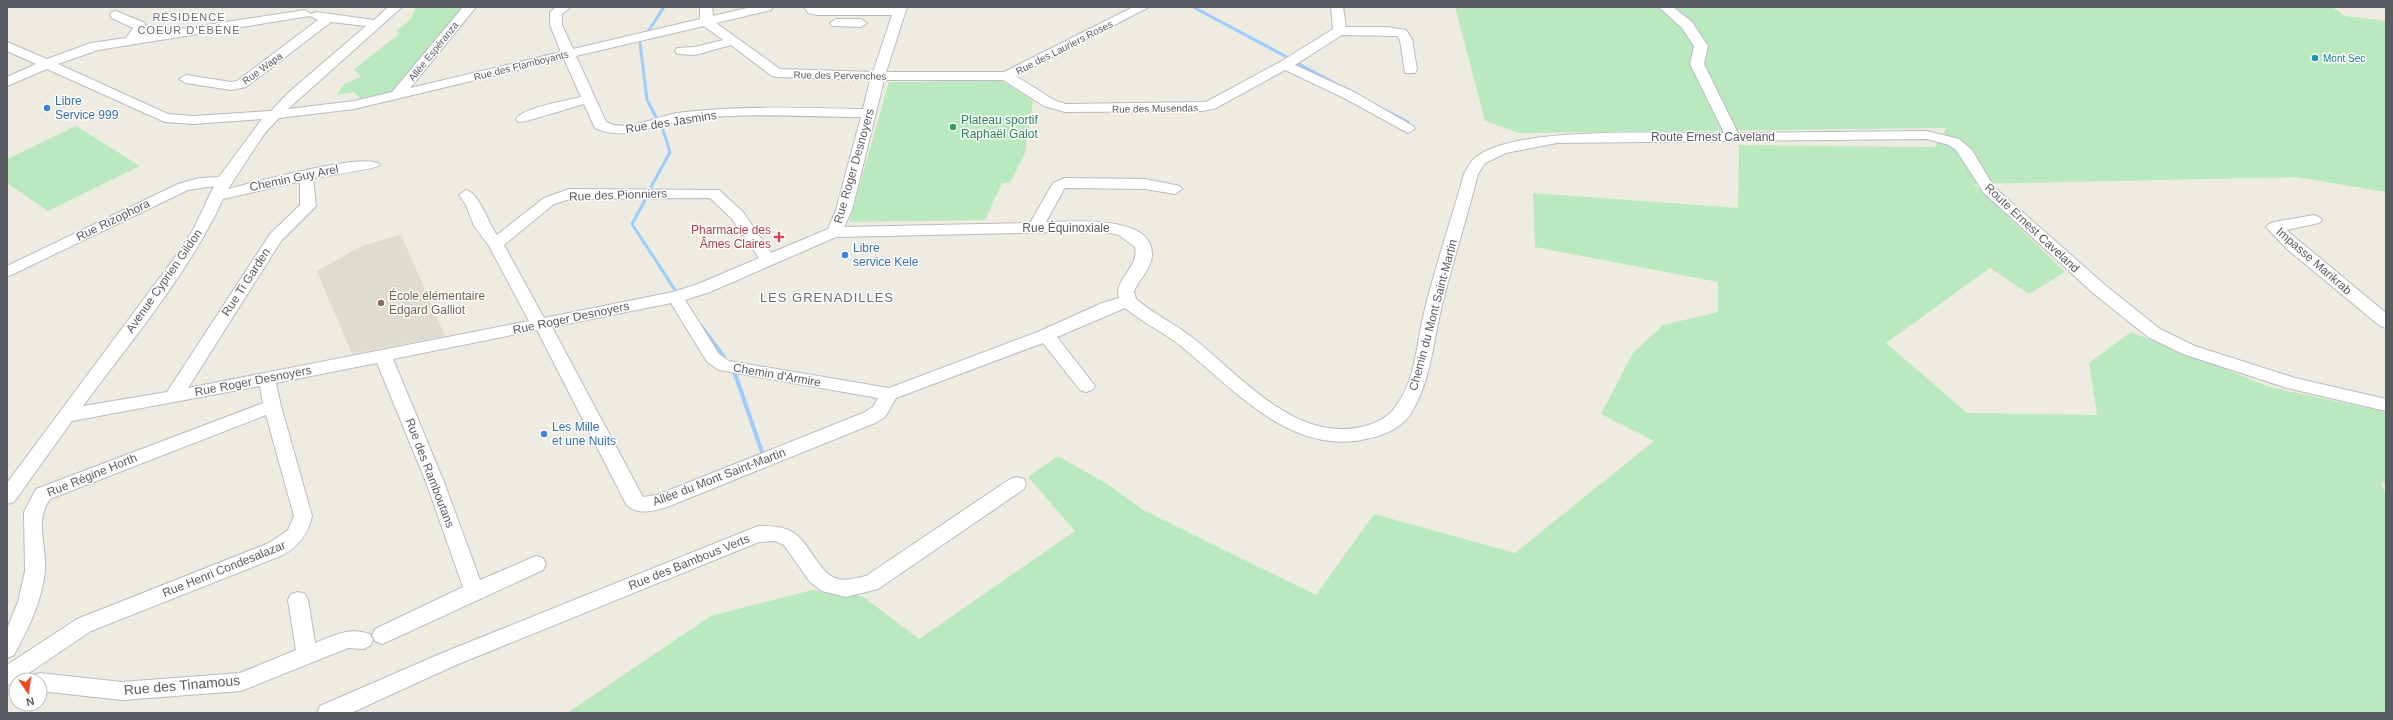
<svg xmlns="http://www.w3.org/2000/svg" width="2393" height="720" font-family="Helvetica,sans-serif">
  <style>
    .education { fill: #dddccf }
    .green { fill: #bae9bf }
    .lines { fill: none; stroke-linecap: round; stroke-linejoin: round }
    .stream-far1 { stroke: #9fccff; stroke-width: 3 }
    .stream { stroke: #9fccff; stroke-width: 4 }
    .minor-casing { stroke: #b9bbc1; stroke-width: 2 }
    .minor { fill: #fff; fill-rule: evenodd }
    .culture-dot { fill: #0f9aa8; stroke: #fff; stroke-width: 1.5 }
    .shop-dot { fill: #3f7fe0; stroke: #fff; stroke-width: 1.5 }
    .leisure-dot { fill: #2e9e5b; stroke: #fff; stroke-width: 1.5 }
    .health-dot { fill: #e0444e; stroke: #fff; stroke-width: 1.5 }
    .education-dot { fill: #8d6e63; stroke: #fff; stroke-width: 1.5 }
    .labels { text-anchor: middle; stroke-width: 3; stroke-linejoin: round; paint-order: stroke }
    .far-street-label { font-size: 10px; fill: #595d63; stroke: #fff }
    .far-culture-label { font-size: 10px; fill: #0d838f; stroke: #fff; text-anchor: start }
    .far-neighbourhood-label { font-size: 11px; letter-spacing: 1px; fill: #6a6f75; stroke: #fff }
    .shop-label { font-size: 12px; fill: #366cbe; stroke: #fff; text-anchor: start }
    .leisure-label { font-size: 12px; fill: #27864d; stroke: #fff; text-anchor: start }
    .street-label { font-size: 12px; fill: #595d63; stroke: #fff }
    .health-label { font-size: 12px; fill: #be3a42; stroke: #fff; text-anchor: end }
    .education-label { font-size: 12px; fill: #785e54; stroke: #fff; text-anchor: start }
    .neighbourhood-label { font-size: 13px; letter-spacing: 1px; fill: #6a6f75; stroke: #fff }
    .near-street-label { font-size: 14px; fill: #595d63; stroke: #fff }
  </style>
  <rect width="100%" height="100%" fill="#eeece0"/>
  <path class="education" d="M401,234l44,102 -93,18 -35,-83 43,-24z"/>
  <path class="green" d="M416,7h49l-71,86 -34,6 -6,-7 -17,3 7,-11 17,-7 -7,-8 45,-35 -2,-4 13,-10z
    M1455,7h877l13,9 41,5v171l-89,-15 -323,7 91,88 -36,22 -39,-26 -104,75 81,70 130,2 -8,-52 42,-31 139,55 116,25v71h-5l5,11v219h-1819l144,-97 101,-26 50,6 57,43 156,-108 -47,-54 30,-21 49,28 38,27 171,84 58,-81 141,39 139,-112 -53,-27 32,-61 30,-28 55,-13v-30l-183,-35 -2,-54 205,15 1,-63 196,2 11,-19 -427,5 -34,-12z
    M1002,81l31,20 -8,52 -15,30h-8l-17,37 -136,2 40,-140z
    M76,126l64,40 -92,45 -41,-28v-24z"/>
  <g class="lines">
    <path class="stream-far1" d="M1193,7l94,50
      M649,30l15,-23
      M640,43l7,57 9,17
      M1297,63l43,23
      M1379,107l29,15
      M651,187l19,-35 -7,-22
      M645,200l-13,24 45,69"/>
    <path class="stream" d="M701,326l23,31
      M734,371l28,81"/>
    <defs>
      <path id="minor" d="M388,7h14l-114,102 66,-8 38,-9 71,-85h13l-66,81 151,-36 -11,-27v-13l6,-5h15l-9,7v11l11,24 127,-30v-12h12l1,9 38,-9h22l-2,3 -55,13 64,46 93,3 19,-57h-75l-9,-2 -4,-6h103l-21,65h118l129,-65h16l-133,69 38,24 12,4 140,-2 74,-40 53,-33 -2,-22h12l3,20h41l19,3 6,9 5,31 -2,3h-10l-5,-33 -3,-4 -55,-1 -47,30 59,27 59,34 2,3 -7,4 -64,-35 -59,-28 -69,38 -13,3 -138,1 -21,-6 -41,-26h-119l-32,130 -8,17 186,-4 23,-40 12,-5 80,1 35,7 2,3 -7,5 -30,-5 -78,-1 -3,1 -18,33c24,0 105,-8 106,31 1,14 -13,26 -18,38l2,8c18,15 39,25 57,39 47,37 101,104 168,89 13,-3 27,-9 35,-21 21,-28 21,-69 30,-101 11,-44 26,-87 38,-131 3,-5 7,-14 12,-17 41,-32 192,-23 248,-24l-34,-69 4,-18 -12,-18 -23,-21h14l19,15 16,24 -4,18 34,69 189,-2 32,8 13,11 22,37 111,98 55,44 35,17 100,32 91,21v12l-99,-23 -104,-34 -35,-17 -55,-44 -109,-100 -28,-43 -7,-5 -22,-6 -370,4 -51,10 -21,10 -7,11c-11,44 -25,87 -36,131 -9,37 -11,77 -32,110 -10,14 -28,21 -44,24 -75,17 -131,-49 -184,-92 -18,-15 -39,-24 -57,-39l-68,29 35,45 3,4 -3,4 -6,2 -6,-2 -37,-47 -147,55 -11,19 -10,6 -208,84c-13,4 -30,9 -41,-3l-89,-174 -144,29 51,123 36,98 56,-24 7,2 3,6 -3,6 -154,71 -7,3 -7,-3 -3,-6 3,-6 88,-42 -37,-105 -49,-119 -101,20 5,23 31,110c-4,18 -13,30 -29,39l-192,76 -77,52 -7,2v-20l70,-46 192,-76 19,-13 6,-14 -28,-101 -216,84c-16,22 -3,48 -5,72 -3,31 -17,58 -31,84l-7,3v-29l11,-27 7,-31 -1,-59 12,-23 227,-86 -3,-17 -188,35 -58,81 -7,2v-21l174,-234 13,-21 20,-42 -26,4 -181,87v-11l171,-82 21,-6 20,-1 43,-58 -69,5 -28,-2 -118,-53 -40,17v-9l29,-13 -29,-13v-9l40,17 44,-16 35,-5 7,-10 -21,-10 -2,-3 2,-3 4,-1 29,12v8l-3,4 163,-25 6,4 5,-2 58,8zM310,16l8,4 -81,61 -6,1 -45,-7 -7,4 7,4 45,7 15,-3 85,-65 35,4 -78,67 -17,18 -78,5 -25,-2 -110,-50 40,-14zM704,26l19,14 -28,7 -18,1 -2,3 2,3 18,1 36,-10 41,31 5,1 93,3 -7,29c-62,-1 -124,-4 -186,4 -23,4 -48,20 -71,9l-30,-66zM564,59l17,38c-15,4 -57,10 -65,22l2,3c6,1 55,-15 66,-18l11,24c29,13 51,-1 80,-6 61,-11 124,-5 186,-5l-25,93 -8,19 -57,24 -28,-41 -24,-22 -150,-1 -25,9 -47,37c-9,-12 -17,-41 -31,-45l-7,5 7,10 8,21 15,20 40,75 -341,67 93,-147 35,-35 -3,-28c11,-2 64,-9 67,-13 -10,-15 -131,19 -152,24l36,-55 15,-16 75,-9zM297,182l3,1v22l-30,29 -103,158 -84,14c48,-65 106,-133 140,-207zM710,198l22,21 27,39 -61,26 -25,8 -129,26 -40,-73 50,-41 16,-5zM1102,231l17,4 16,12c5,20 -22,33 -16,51l-17,5 -62,28 -151,57 -160,-27 -10,-7 -34,-54 25,-8 126,-55zM671,303l36,59 12,8 159,28 -5,9 -10,6 -206,82 -14,2 -91,-170z
        M836,19h25l6,4 -6,4 -29,-1 -2,-3z
        M2314,215l5,2 3,3 -3,3 -33,7 100,83v15l-6,-2 -93,-77 -21,-22 3,-3 5,-2z
        M1017,477l7,2 2,5 -2,5 -146,100 -32,8 -24,-6 -12,-9 -26,-37 -9,-4 -16,1 -303,123 -105,48h-34l3,-7 122,-53 316,-127c38,-1 41,9 61,38 4,5 10,12 16,14 10,4 21,0 31,-2l144,-97z
        M298,592l7,2 3,6 7,43c19,-8 35,-16 55,-9l3,6 -3,6 -7,3 -15,-1 -107,43 -119,9 -82,-9v-11h-10l3,-5 7,-2 82,9 118,-9 56,-23 -8,-50 3,-6z"/>
    </defs>
    <use href="#minor" class="minor-casing"/>
    <use href="#minor" class="minor"/>
  </g>
  <circle class="culture-dot" cx="2315" cy="58" r="4"/>
  <g class="shop-dot">
    <circle cx="47" cy="108" r="4"/>
    <circle cx="845" cy="255" r="4"/>
    <circle cx="544" cy="434" r="4"/>
  </g>
  <circle class="leisure-dot" cx="953" cy="127" r="4"/>
  <path class="health-dot" d="M777 231h4v4h4v4h-4v4h-4v-4h-4v-4h4z"/>
  <circle class="education-dot" cx="381" cy="303" r="4"/>
  <g class="labels">
    <g class="far-street-label">
      <text transform="translate(1064 47) rotate(-27)" y="4">Rue des Lauriers Roses</text>
      <text transform="translate(433 51) rotate(-51)" y="4">Allée Espéranza</text>
      <text transform="translate(521 65) rotate(-14)" y="4">Rue des Flamboyants</text>
      <text transform="translate(262 68) rotate(-36)" y="4">Rue Wapa</text>
      <text transform="translate(840 75) rotate(1)" y="4">Rue des Pervenches</text>
      <text transform="translate(1155 108) rotate(-1)" y="4">Rue des Musendas</text>
    </g>
    <g class="far-culture-label">
      <text x="2323" y="62">Mont Sec</text>
    </g>
    <g class="far-neighbourhood-label">
      <text x="189" y="21">RÉSIDENCE<tspan x="189" dy="13">COEUR D'ÉBÈNE</tspan></text>
    </g>
    <g class="shop-label">
      <text x="55" y="105">Libre<tspan x="55" dy="14">Service 999</tspan></text>
      <text x="853" y="252">Libre<tspan x="853" dy="14">service Kele</tspan></text>
      <text x="552" y="431">Les Mille<tspan x="552" dy="14">et une Nuits</tspan></text>
    </g>
    <g class="leisure-label">
      <text x="961" y="124">Plateau sportif<tspan x="961" dy="14">Raphaël Galot</tspan></text>
    </g>
    <g class="street-label">
      <text transform="translate(671 122) rotate(-9)" y="4">Rue des Jasmins</text>
      <text x="1713" y="141">Route Ernest Caveland</text>
      <text transform="translate(854 166) rotate(-74)" y="4">Rue Roger Desnoyers</text>
      <text transform="translate(294 178) rotate(-12)" y="4">Chemin Guy Arel</text>
      <text transform="translate(618 195) rotate(-2)" y="4">Rue des Pionniers</text>
      <text transform="translate(113 220) rotate(-26)" y="4">Rue Rizophora</text>
      <text x="1066" y="232">Rue Équinoxiale</text>
      <text transform="translate(2032 228) rotate(43)" y="4">Route Ernest Caveland</text>
      <text transform="translate(2314 261) rotate(41)" y="4">Impasse Marikrab</text>
      <text transform="translate(164 281) rotate(-55)" y="4">Avenue Cyprien Gildon</text>
      <text transform="translate(246 282) rotate(-57)" y="4">Rue Ti Garden</text>
      <text transform="translate(1433 315) rotate(-75)" y="4">Chemin du Mont Saint-Martin</text>
      <text transform="translate(571 318) rotate(-12)" y="4">Rue Roger Desnoyers</text>
      <text transform="translate(777 375) rotate(10)" y="4">Chemin d'Armire</text>
      <text transform="translate(253 381) rotate(-11)" y="4">Rue Roger Desnoyers</text>
      <text transform="translate(430 473) rotate(69)" y="4">Rue des Ramboutans</text>
      <text transform="translate(92 475) rotate(-22)" y="4">Rue Régine Horth</text>
      <text transform="translate(719 477) rotate(-21)" y="4">Allée du Mont Saint-Martin</text>
      <text transform="translate(689 562) rotate(-22)" y="4">Rue des Bambous Verts</text>
      <text transform="translate(224 569) rotate(-22)" y="4">Rue Henri Condesalazar</text>
    </g>
    <g class="health-label">
      <text x="771" y="234">Pharmacie des<tspan x="771" dy="14">Âmes Claires</tspan></text>
    </g>
    <g class="education-label">
      <text x="389" y="300">École élémentaire<tspan x="389" dy="14">Edgard Galliot</tspan></text>
    </g>
    <g class="neighbourhood-label">
      <text x="827" y="302">LES GRENADILLES</text>
    </g>
    <g class="near-street-label">
      <text transform="translate(182 685) rotate(-5)" y="5">Rue des Tinamous</text>
    </g>
  </g>
  <rect width="2393" height="720" fill="none" stroke="#595d63" stroke-width="16"/>
  <g transform="translate(28 692) rotate(167)"><circle r="19" fill="#ffffff" stroke="#bdbec1"/>
  <path d="M0-3L7 15L0 10L-7 15Z" fill="#fa421b"/>
  <text y="-6" font-size="11" font-weight="bold" text-anchor="middle" fill="#595d63">N</text>
  </g>
</svg>
